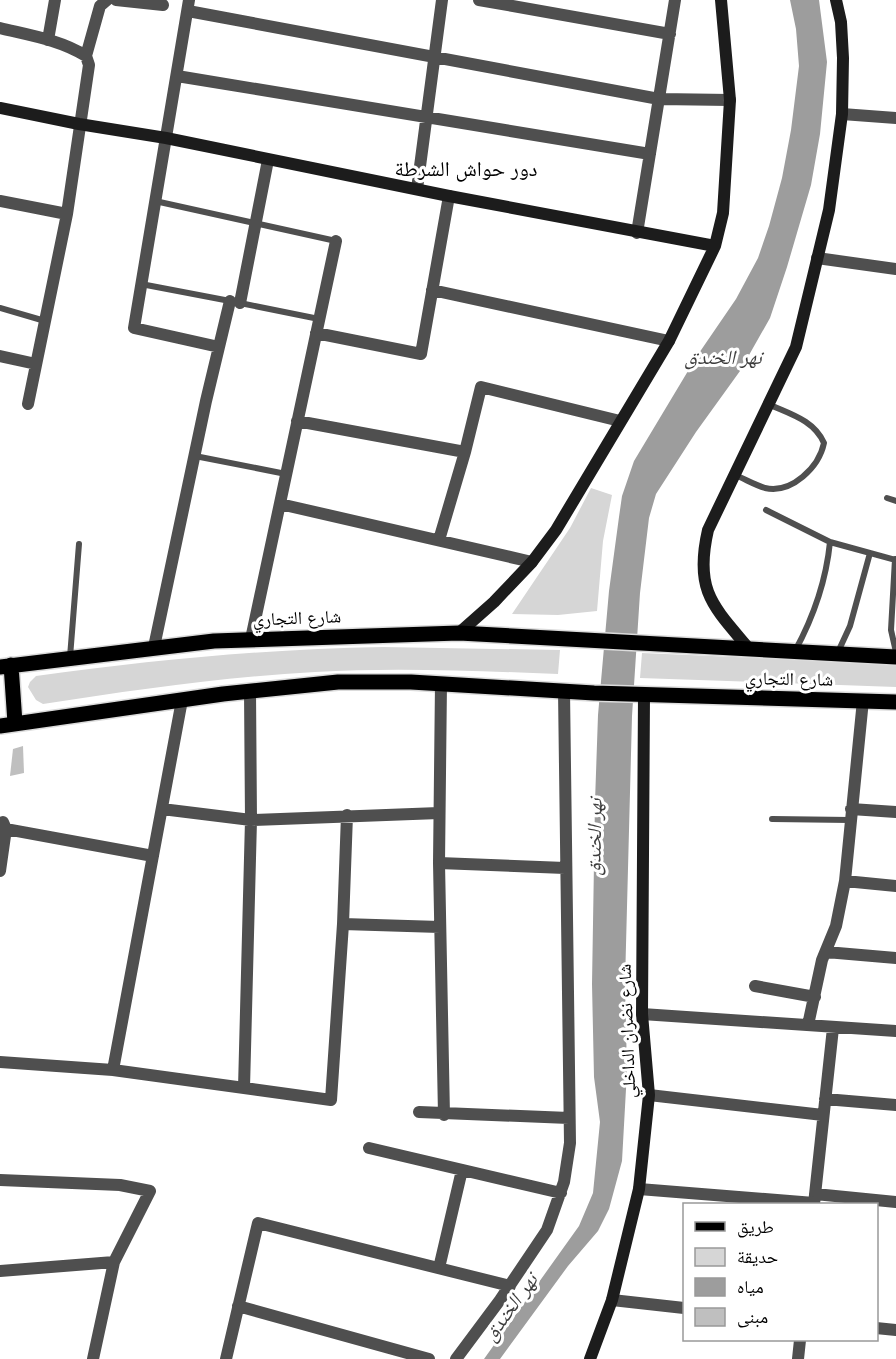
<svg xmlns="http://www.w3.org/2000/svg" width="896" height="1359" font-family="Arial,'Noto Naskh Arabic',sans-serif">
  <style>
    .green { fill: #d6d6d6 }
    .water { fill: #9d9d9d }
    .building { fill: #bfbfbf }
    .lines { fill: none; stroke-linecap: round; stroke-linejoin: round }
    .primary-casing { stroke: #dbdbdb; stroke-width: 18 }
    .lane { stroke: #4f4f4f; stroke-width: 6 }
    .street { stroke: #4f4f4f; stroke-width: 12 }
    .secondary { stroke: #1c1c1c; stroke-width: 12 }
    .primary { stroke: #000; stroke-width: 15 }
    .labels { text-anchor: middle; stroke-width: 6; stroke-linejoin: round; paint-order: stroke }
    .street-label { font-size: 18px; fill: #000; stroke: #fff }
    .water-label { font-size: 20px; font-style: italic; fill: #3e3e3e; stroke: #fff }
    .quarter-label { font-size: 21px; fill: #000; stroke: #fff }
  </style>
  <rect width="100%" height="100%" fill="#fff"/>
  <path class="green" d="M591,488l21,7 -9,46 -6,70 -39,4 -46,-1 58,-86z
    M383,647l177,3 -2,24c-81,-3 -162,-7 -243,-2 -91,5 -182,18 -272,32l-7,-4 -8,-13 2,-5 6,-6c116,-16 230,-27 347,-29z
    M642,653l254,11v23l-256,-9z"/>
  <path class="water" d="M790,0h29l8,62 -7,72 -9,51 -24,82 -17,51 -30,53 -44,61 -40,62 -7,24 -9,75 -8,123 -7,267 2,88 -5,90 -13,48 -11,22 -30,35 -68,93h-16l95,-133 14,-33 7,-71 -6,-45 -2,-93 3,-182 3,-87 11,-124 10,-74 3,-21 12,-35 63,-105 39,-57 22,-41 11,-32 13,-48 9,-48 8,-64 -3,-37z"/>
  <path class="building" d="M23,746l1,27 -14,3 3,-27z"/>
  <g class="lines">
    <defs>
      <path id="primary" d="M11,665l4,58
        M0,667l214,-26 245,-8 437,24
        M0,726l223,-32 115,-12h73l183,11 302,9"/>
    </defs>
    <use href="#primary" class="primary-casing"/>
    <path class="lane" d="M155,201l181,40
      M141,284l89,17
      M240,303l79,16
      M0,308l45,13
      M195,456l91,18
      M735,475c10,4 20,10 30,13 27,6 54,-21 59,-45 -10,-23 -34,-29 -56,-39
      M887,498l9,3
      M766,510l64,32 66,18
      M895,559l-4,71 5,22
      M795,651c19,-35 31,-69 35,-109
      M838,652l12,-26 20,-73
      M70,657l9,-113
      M772,819l78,1"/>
    <path class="street" d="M116,0l47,5
      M189,0l-55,328 85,19
      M479,0l191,34
      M188,11l471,88 71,1
      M0,28c29,7 61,12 86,28
      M48,40l7,-40
      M177,76l473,78
      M842,114l54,4
      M417,189l25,-189
      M0,201l67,13
      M637,233l38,-233
      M817,258l79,11
      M432,290l237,51
      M240,303l28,-143
      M316,333l105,21 28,-158
      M0,356l36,8
      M28,404l39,-190 22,-149 -3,-9 14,-50 7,-6
      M297,421l168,31
      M280,504l252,58
      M439,540l26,-88 16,-65 139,34
      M251,639l85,-398
      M154,647l52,-246 24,-100
      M441,683l-2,180 5,252
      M162,809l89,11 188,-7
      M851,809l45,3
      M0,828l153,28
      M439,863l126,5
      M0,871l6,-42 -3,-7
      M845,881l51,5
      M343,924l97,3
      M826,952l70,6
      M755,986l60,11
      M642,1014l254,17
      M808,1025l14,-65 14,-34 9,-45 18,-181
      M0,1062l113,8 218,30 12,-176 4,-109
      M113,1070l69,-370
      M244,1088l7,-268 -1,-129
      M649,1095l174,20
      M825,1099l71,6
      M419,1112l150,6
      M369,1148l192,45
      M0,1180l120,5 30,6 -36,71 -21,97
      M639,1189l175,14
      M815,1194l81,8
      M814,1204l19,-176
      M439,1268l23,-98
      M0,1271l114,-9
      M612,1300l72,8
      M238,1306l191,53
      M876,1328l20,2
      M226,1359l32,-136 252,63
      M456,1359l44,-59 47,-70 17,-48 6,-39 -6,-452
      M798,1359l2,-19"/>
    <path class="secondary" d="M0,108l79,16 87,14 283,58 266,50
      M459,633l35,-31 38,-40 24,-32 113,-189 46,-95 8,-33 7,-113 -9,-100
      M750,650c-37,-44 -56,-59 -42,-120l88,-183 33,-137 13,-96 1,-56 -2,-36 -5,-22
      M590,1359l22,-59 27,-111 10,-94 -7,-81 2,-319"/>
    <use href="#primary" class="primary"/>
  </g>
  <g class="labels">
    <g class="street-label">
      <text transform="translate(297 618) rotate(-2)" y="6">شارع التجاري</text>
      <text transform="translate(789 679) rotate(1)" y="6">شارع التجاري</text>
      <text transform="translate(627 1031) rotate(-92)" y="6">شارع نضران الداخلي</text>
    </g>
    <g class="water-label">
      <text x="723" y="364">نهر الخندق</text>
      <text transform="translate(594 837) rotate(-89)" y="7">نهر الخندق</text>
      <text transform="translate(510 1307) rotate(-54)" y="7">نهر الخندق</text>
    </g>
    <g class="quarter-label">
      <text x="466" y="176">دور حواش الشرطة</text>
    </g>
  </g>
  <rect x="683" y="1203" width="195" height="138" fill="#ffffff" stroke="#999999" stroke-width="1.5"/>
  <rect x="695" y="1222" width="30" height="9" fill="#000000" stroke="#999999" stroke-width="1.5"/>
  <text x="737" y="1233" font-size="18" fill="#000000">طريق</text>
  <rect x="695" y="1248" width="30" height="18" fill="#d6d6d6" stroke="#999999" stroke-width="1.5"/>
  <text x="737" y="1263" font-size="18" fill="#000000">حديقة</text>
  <rect x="695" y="1278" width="30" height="18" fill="#9d9d9d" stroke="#999999" stroke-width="1.5"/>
  <text x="737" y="1293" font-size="18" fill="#000000">مياه</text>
  <rect x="695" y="1308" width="30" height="18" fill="#bfbfbf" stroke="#999999" stroke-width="1.5"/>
  <text x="737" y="1323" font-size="18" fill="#000000">مبنى</text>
</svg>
